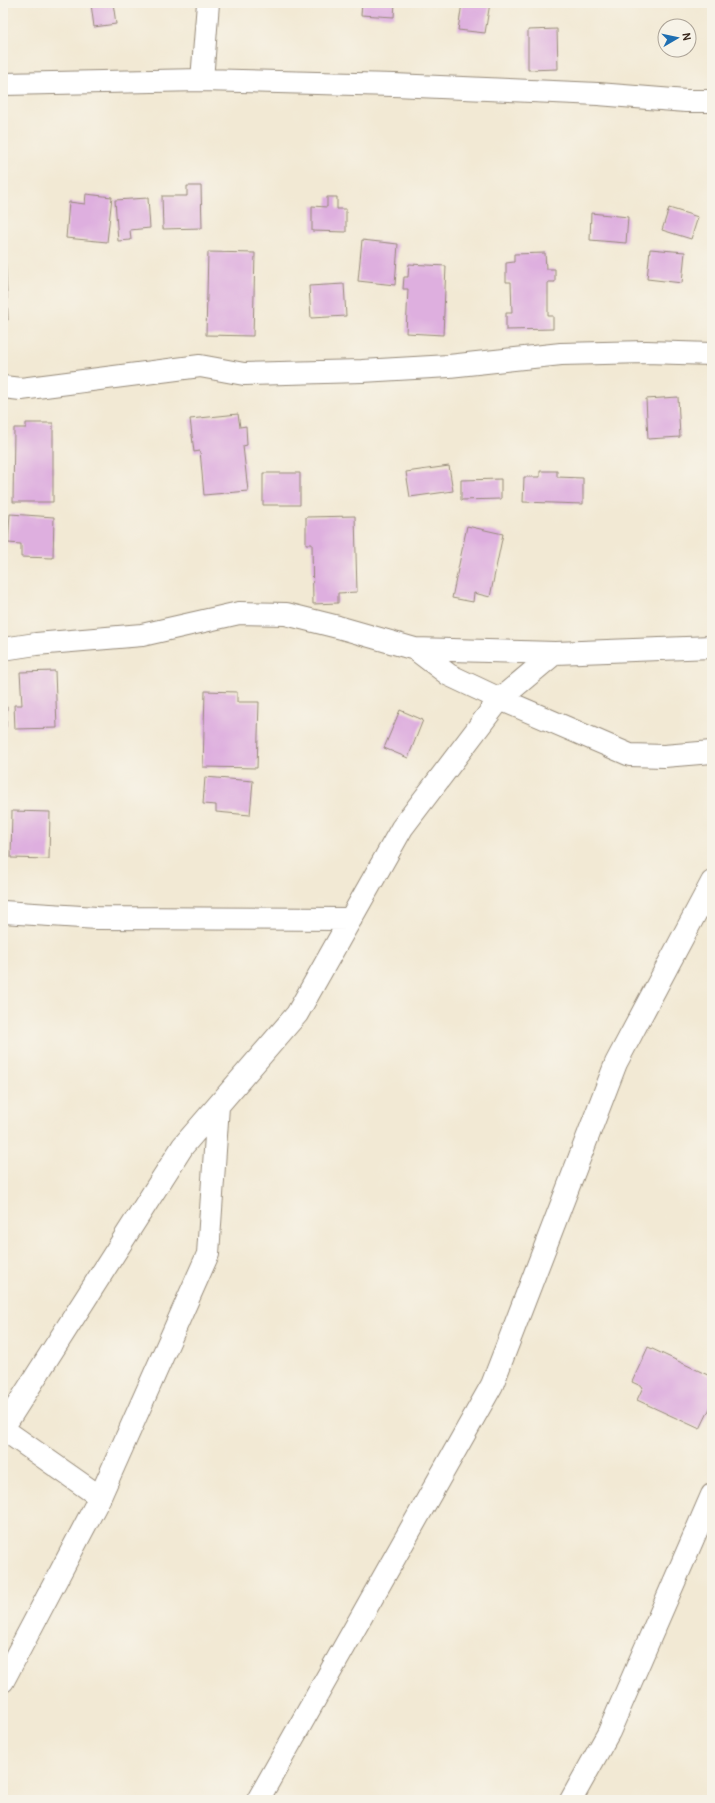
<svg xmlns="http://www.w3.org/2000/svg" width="715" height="1803" font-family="Pangolin,sans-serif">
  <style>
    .building { fill: #deafdf }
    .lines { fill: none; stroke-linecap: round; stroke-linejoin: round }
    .minor-casing { stroke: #968a79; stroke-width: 24 }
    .minor { stroke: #fff; stroke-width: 22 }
  </style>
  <rect width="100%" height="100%" fill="#f7f3e8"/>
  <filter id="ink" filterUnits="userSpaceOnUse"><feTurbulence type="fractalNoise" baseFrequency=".025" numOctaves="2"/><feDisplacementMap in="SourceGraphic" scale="8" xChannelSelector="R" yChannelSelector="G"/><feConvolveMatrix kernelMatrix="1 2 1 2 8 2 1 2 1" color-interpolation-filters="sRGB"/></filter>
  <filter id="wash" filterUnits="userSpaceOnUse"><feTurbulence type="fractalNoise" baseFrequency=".012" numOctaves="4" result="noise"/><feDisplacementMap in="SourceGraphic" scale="16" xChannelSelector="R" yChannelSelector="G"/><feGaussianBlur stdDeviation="0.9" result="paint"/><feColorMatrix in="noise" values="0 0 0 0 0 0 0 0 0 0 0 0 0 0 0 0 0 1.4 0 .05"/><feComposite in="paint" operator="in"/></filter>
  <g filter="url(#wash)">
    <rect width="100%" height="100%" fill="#f2e9d4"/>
    <g id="blocks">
      <path class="building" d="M113,3l3,21 -22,3 -3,-23z
        M362,3h33l-1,14 -33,-2z
        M462,3h28l-5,30 -27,-3z
        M557,29l1,40 -30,1v-40z
        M3,153l4,51h-4z
        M187,186h14l1,42 -39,1 -1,-33h25z
        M86,194l26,3 -5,45 -41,-4 3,-36 16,2z
        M327,197h10v12h9v23l-34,-1v-25l15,1z
        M148,198l2,30 -20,2 1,10 -13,1 -3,-41z
        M669,208l29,9 -7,22 -29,-9z
        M591,213l37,4 -2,26 -36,-3z
        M362,240l36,4 -3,41 -37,-4z
        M650,249l35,3 -3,31 -35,-4z
        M3,251h2l3,69h-5z
        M208,252l47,1 -2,83 -47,-1z
        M545,253l1,16h9v13h-7v34h5v13l-47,1v-17h6l-1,-31h-5v-19l8,-1v-8z
        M409,264l37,2 -3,69 -37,-2 2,-44h-5l1,-12h4z
        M344,284l2,32 -35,2 -2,-32z
        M678,397l2,40 -32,2 -2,-40z
        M238,414l2,13 6,-1 1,19 -4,1 5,45 -44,4 -4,-44 -6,1 -4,-33z
        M26,423h27v79h-40l1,-74h12z
        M449,466l4,25 -43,6 -4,-25z
        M540,471h17v6l26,1v26l-60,-2 1,-25h16z
        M263,473h37v32h-37z
        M501,479v20l-40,1v-20z
        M10,514l44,3 -1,41 -32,-1v-13l-13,-1z
        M355,516l2,76 -19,1v10l-25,1 -1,-60h-6v-27z
        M467,526l36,8 -13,63 -16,-4 -1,9 -21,-4z
        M55,671l2,57 -42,1 -1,-24h8l-2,-33z
        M205,691l32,1v10h22l-2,66 -54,-1z
        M3,706l4,1 -1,20 -3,-1z
        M400,710l23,10 -15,38 -24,-10z
        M205,777l48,4 -3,34 -34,-3v-7l-13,-1z
        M12,811l38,1 -1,47 -38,-1z
        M648,1347l64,30v27l-12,25 -63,-29 6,-13 -11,-5z"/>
    </g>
  </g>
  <g filter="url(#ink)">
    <use href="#blocks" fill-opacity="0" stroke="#968a79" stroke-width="1"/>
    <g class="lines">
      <defs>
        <path id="minor" d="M202,80l6,-77
          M3,84l199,-4 192,5 204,9 88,7h26
          M3,387l18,2 179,-23 44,8 118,-3 87,-5 112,-12 85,-2 66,2
          M3,649l33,-5 106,-9 97,-22 47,1 52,13 77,22 34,26 51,24 130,56 34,1 48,-4
          M415,649l140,4
          M3,912l94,6 254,1
          M3,1428l180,-282 114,-132 105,-186 98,-129 55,-46 157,-6
          M3,1429l97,68 -97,184
          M100,1497l108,-243 10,-148
          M258,1800l234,-415 124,-322 96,-181
          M571,1800l38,-68 103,-237"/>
      </defs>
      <use href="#minor" class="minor-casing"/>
      <use href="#minor" class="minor"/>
    </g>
  </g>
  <rect width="715" height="1803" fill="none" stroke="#f7f3e8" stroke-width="16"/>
  <g transform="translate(677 38) rotate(81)"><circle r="19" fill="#f7f3e8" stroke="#aca397"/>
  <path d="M0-3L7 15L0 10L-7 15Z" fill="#1f6fb2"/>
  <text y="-6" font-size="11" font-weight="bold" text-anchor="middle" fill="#3b2a1e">N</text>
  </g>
</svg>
